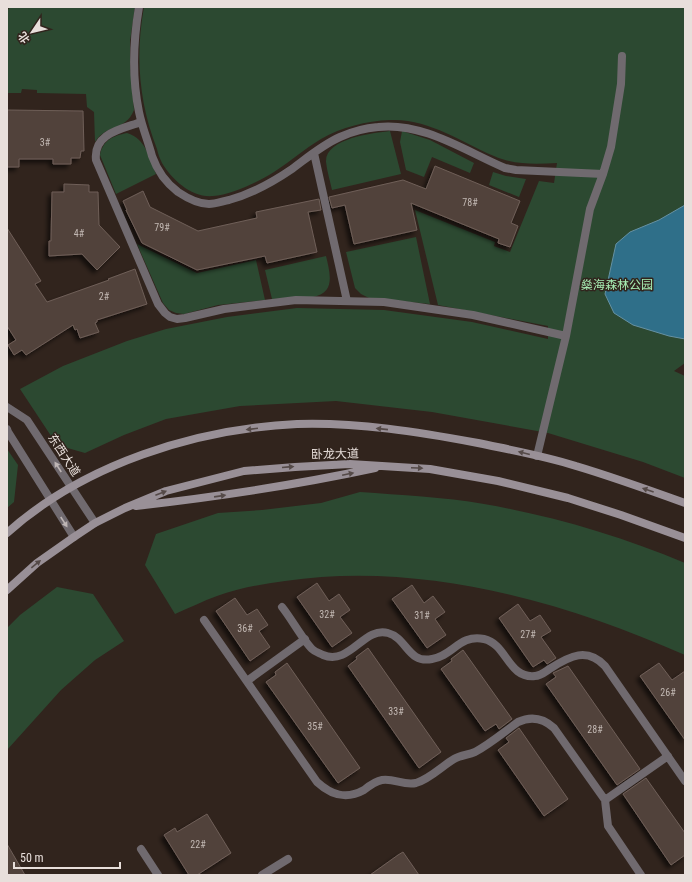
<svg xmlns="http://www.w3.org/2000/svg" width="692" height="882" font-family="'Roboto Condensed','Noto Sans SC',sans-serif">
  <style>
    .green { fill: #2c4931 }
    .water { fill: #2f6f89; stroke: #6691a2 }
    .building { fill: #51423b; stroke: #6f5f58; filter: url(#shadow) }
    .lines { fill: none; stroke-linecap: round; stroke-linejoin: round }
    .service { stroke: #706a6f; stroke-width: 8 }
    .tertiary { stroke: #706a6f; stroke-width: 8 }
    .secondary { stroke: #999097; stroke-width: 8 }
    .oneway { fill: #554a48 }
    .oneway2 { fill: #beb6b5 }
    .labels { text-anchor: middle; stroke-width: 3; stroke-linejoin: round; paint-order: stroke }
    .number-label { font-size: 10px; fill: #c2b8b3 }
    .park-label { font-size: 12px; fill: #a7eeb4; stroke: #31241d }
    .street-label { font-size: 12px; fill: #e8dfdb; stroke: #31241d }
  </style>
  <defs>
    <filter id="shadow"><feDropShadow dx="-3.5" dy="3.5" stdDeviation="2" flood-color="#0009"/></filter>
  </defs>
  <rect width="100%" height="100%" fill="#31241d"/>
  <path class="green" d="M10,7h125l-5,34v24l4,45c-9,22 -27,13 -39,32l-1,-30 -7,-5 -1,-13 -49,-1v-3l-15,-1 -1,4h-14v-82z
    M144,7h541v356l-11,8 11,5v102l-42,-16 -95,-29 -116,-21 -96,-11 -96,5 -74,13 -42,16 -39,18 -28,-8 -37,-56 43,-23 64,-25 39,-12 61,-12 70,-9 87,2 88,12 76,17v-13l-110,-21 -23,-95 80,32 -1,4 16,6 29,-71 15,2 3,-20c-22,1 -43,2 -63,-7 -33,-14 -66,-38 -104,-36 -24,1 -48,7 -69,19 -17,10 -31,23 -47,33 -16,10 -42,23 -61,24 -21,2 -41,-16 -51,-33 -2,-4 -4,-9 -5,-14 -18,-46 -22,-93 -13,-142z
    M390,131l11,43 -69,16c-2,-9 -5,-19 -6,-28 -1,-24 48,-29 64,-31z
    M402,131l28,9 44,23 -4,10 -38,-16 -8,20 -18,-7 -6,-28z
    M127,133c19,6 22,24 29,41l-40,20 -16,-39c3,-15 13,-19 27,-22z
    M493,172l13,4 20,3 -7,18 -30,-12z
    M416,237l14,67 -61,-6 -8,-4 -6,-6 -9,-36z
    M137,244l60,29 59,-13 9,40 -47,5 -34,9 -8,-1 -7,-3 -6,-7z
    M326,256c4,17 10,37 -13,41l-41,2 -7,-29z
    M7,449l11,16 -4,37 -7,6z
    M360,492c40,3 84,5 124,12 69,12 137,32 201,59v92c-123,-54 -264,-94 -400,-74 -23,3 -46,7 -68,15 -14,5 -28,12 -42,18l-30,-49 11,-31 62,-21 44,-3 59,-7z
    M57,587l36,7 31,47 -29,19 -34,30 -54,60v-122l13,-13z"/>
  <path class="water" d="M685,205v134l-16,-3 -36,-11 -19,-12 -9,-19 11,-50 14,-12 29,-12z"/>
  <path class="building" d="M7,110l76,1 1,40h-3l-1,7h-9v6h-18v-5h-34v8h-12z
    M435,166l85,35 -9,22 7,3 -8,21 -12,-4 1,-4 -88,-36 6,27 -63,14 -9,-39 -13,3 -3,-11 74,-17 23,9z
    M64,184l25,1v7h9l1,33 21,22 -23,23 -15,-16 -33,2v-15h2l1,-49h12z
    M143,191l7,16 48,24 59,-13 -1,-6 63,-13 2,11 -13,2 9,40 -50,11 -2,-7 -68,14 -55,-27 -16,-33h1l-4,-9z
    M7,228l34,53 -6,3 12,18 62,-22 -1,-1 27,-10 12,35 -50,16v2l-2,1 4,9 -19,6 -3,-9 -2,1 -2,-5 -47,30 -4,-5 -8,5 -6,-10 8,-5 -9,-14z
    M317,583l12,18 10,-7 11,16 -10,7 12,16 -20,14 -35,-50z
    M412,585l12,18 9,-7 12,16 -10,7 11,16 -19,13 -35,-49z
    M235,598l12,17 10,-6 11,16 -9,6 11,16 -20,14 -34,-50z
    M518,604l12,17 10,-6 11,16 -10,6 15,21 -9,6 -3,-4 -11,7 -34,-49z
    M368,648l73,104 -22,16 -71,-102 9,-7 -1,-2z
    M463,650l49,69 -13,10 -3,-5 -11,7 -44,-62 11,-8 -1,-2z
    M287,663l73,105 -22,15 -72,-101 10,-7 -1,-3z
    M659,663l13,17 13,-9v69l-45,-64z
    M568,666l72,103 -23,16 -71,-101 10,-7 -3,-4z
    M519,728l49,71 -24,17 -46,-66 11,-8 -3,-4z
    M646,778l39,55v22l-14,10 -48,-71z
    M207,814l24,39 -34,22h-8l-25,-40 11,-7 2,4z
    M7,844l18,31h-18z
    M403,852l16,23h-49l28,-20z"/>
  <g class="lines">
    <path class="service" d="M139,7c-6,35 -7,71 0,105 3,15 9,29 13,44 5,14 14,27 26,36 9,6 20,12 31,12 7,0 14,-3 20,-4 22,-6 44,-18 63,-31 15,-11 30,-24 48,-32 11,-5 26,-9 38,-10 45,-5 87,24 127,41l11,2 87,4
      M141,122c-19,7 -48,11 -45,38l62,144 7,9 5,4 7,2 8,-1 39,-9 72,-9 88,2 89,13 93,21
      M314,153l33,148
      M537,456l29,-120 24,-127 13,-35 8,-27 10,-63 1,-28
      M282,607c9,11 21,33 30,42 3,3 7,4 11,6 27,11 41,-29 65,-22 19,5 20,31 44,26 21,-3 27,-25 52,-20 23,5 24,40 51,37 6,0 11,-5 16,-8 19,-12 36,-21 54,-2l80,115
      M204,620l113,162c14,13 29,18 47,8 5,-4 12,-9 18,-10 12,-2 22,6 34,3 14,-4 26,-17 38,-24 7,-4 14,-4 21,-7 15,-8 29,-20 43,-30 13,-6 25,-4 36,6l51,72 3,26 33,49
      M247,681l58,-42
      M605,800l63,-44
      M141,849l17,26
      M262,875l26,-16"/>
    <path class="tertiary" d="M7,407l20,13 68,103
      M7,429l1,3 66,105"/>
    <path class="secondary" d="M136,506c80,-9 160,-21 239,-38
      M7,533c77,-69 188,-104 290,-109 60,-2 122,8 181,19 33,7 67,13 98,23 37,11 73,24 109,37
      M7,590l30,-27 37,-26 21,-14 30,-15 41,-17 78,-20 51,-4 55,-3 80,5 68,12 70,17 53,17 64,23"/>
  </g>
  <defs><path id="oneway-solid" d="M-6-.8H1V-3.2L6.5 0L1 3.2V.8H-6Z"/></defs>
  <g class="oneway">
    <use href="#oneway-solid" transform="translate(252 429) rotate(173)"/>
    <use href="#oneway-solid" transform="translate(382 429) rotate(-174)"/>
    <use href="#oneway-solid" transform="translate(524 453) rotate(-166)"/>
    <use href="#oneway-solid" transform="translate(288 467) rotate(-5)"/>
    <use href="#oneway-solid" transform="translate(417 468) rotate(3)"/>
    <use href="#oneway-solid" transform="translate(348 474) rotate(-12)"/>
    <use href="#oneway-solid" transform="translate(648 490) rotate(-161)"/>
    <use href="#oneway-solid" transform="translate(161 493) rotate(-21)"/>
    <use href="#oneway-solid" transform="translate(220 496) rotate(-8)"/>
    <use href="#oneway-solid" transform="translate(36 564) rotate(-39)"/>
  </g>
  <g class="oneway2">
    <use href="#oneway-solid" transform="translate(58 467) rotate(-123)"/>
    <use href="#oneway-solid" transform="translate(64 522) rotate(57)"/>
  </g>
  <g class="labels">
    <g class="number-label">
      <text x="45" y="146">3#</text>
      <text x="470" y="206">78#</text>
      <text x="162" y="231">79#</text>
      <text x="79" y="237">4#</text>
      <text x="104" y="300">2#</text>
      <text x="327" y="618">32#</text>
      <text x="422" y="619">31#</text>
      <text x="245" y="632">36#</text>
      <text x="528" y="638">27#</text>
      <text x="668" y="696">26#</text>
      <text x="396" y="715">33#</text>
      <text x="315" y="730">35#</text>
      <text x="595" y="733">28#</text>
      <text x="198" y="848">22#</text>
    </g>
    <g class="park-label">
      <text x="617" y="289">燊海森林公园</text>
    </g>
    <g class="street-label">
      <text transform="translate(335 454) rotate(-1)" y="4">卧龙大道</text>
      <text transform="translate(64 455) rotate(57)" y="4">东西大道</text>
    </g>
  </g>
  <rect width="692" height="882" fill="none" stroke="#e8dfdb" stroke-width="16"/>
  <g transform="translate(32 32) rotate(235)" stroke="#31241d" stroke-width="3" paint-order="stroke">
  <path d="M0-3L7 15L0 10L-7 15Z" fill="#e8dfdb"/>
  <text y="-6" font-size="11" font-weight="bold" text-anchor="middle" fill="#e8dfdb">北</text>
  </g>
  <path d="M14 862v6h106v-6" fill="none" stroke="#e8dfdb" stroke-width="2"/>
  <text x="20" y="862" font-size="12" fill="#e8dfdb" stroke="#31241d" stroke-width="3" paint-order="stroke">50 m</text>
</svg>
